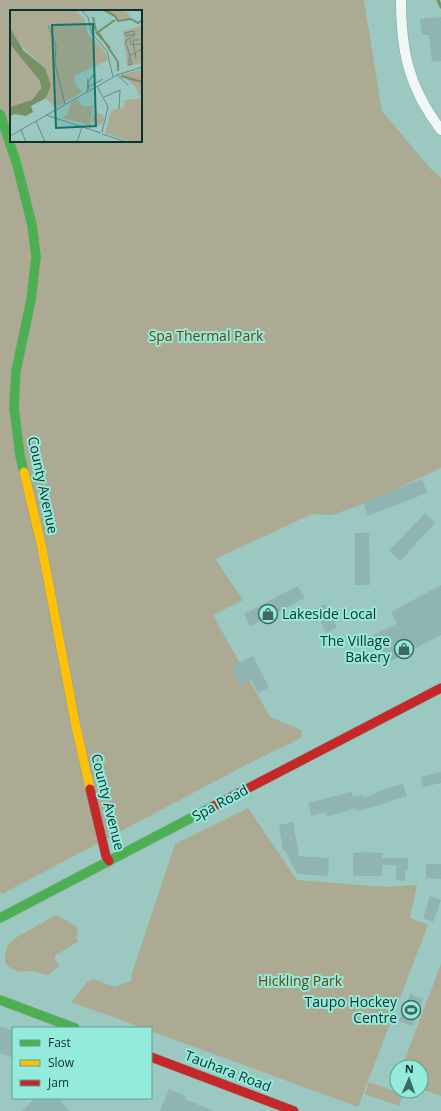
<svg xmlns="http://www.w3.org/2000/svg" width="441" height="1111" font-family="'Open Sans',sans-serif">
  <style>
    .green { fill: #acaa92; fill-rule: evenodd }
    .lines { fill: none; stroke-linecap: round; stroke-linejoin: round }
    .stream { stroke: #779066; stroke-width: 3 }
    .building { fill: #8fb4b2 }
    .street-casing { stroke: #7fa59e; stroke-width: 11 }
    .fast-casing { stroke: #7fa59e; stroke-width: 10 }
    .slow-casing { stroke: #7fa59e; stroke-width: 10 }
    .jam-casing { stroke: #7fa59e; stroke-width: 10 }
    .street { stroke: #f0f7f6; stroke-width: 10 }
    .fast { stroke: #4caf50; stroke-width: 9 }
    .slow { stroke: #ffc107; stroke-width: 9 }
    .jam { stroke: #c62828; stroke-width: 9 }
    .labels { text-anchor: middle; stroke-width: 4; stroke-linejoin: round; paint-order: stroke }
    .park-label { font-size: 14px; fill: #6d3f0b; stroke: #94eadb }
    .street-label { font-size: 14px; fill: #0e332e; stroke: #94eadb }
    .poi-label { font-size: 14px; fill: #0e332e; stroke: #94eadb; text-anchor: end }
    .inset-river { fill: none; stroke: #779066; stroke-width: 2 }
    .inset-road { fill: none; stroke: #638d86; stroke-width: 1 }
    .view { fill: #0f766e; fill-opacity: 0.15; stroke: #0f766e; stroke-width: 2 }
    .inset-edge { fill: none; stroke: #0e332e; stroke-width: 2 }
  </style>
  <rect width="100%" height="100%" fill="#9bc9c1"/>
  <path class="green" d="M0,0h364l18,111 49,58 10,9v290l-75,35 -34,12 -20,-1 -97,45 28,41 -30,15 57,102 32,13 -1,8 -59,29 -240,127 -2,-2zM11,11h130v130h-130z
    M248,808l49,72 90,7 30,-2 -7,33 18,7 -70,182 -207,-76v-3h-8l-72,-26 17,-21 5,-2 22,8 16,-6 1,-8 43,-129z
    M56,915l20,11 2,6 -2,6 3,3 -23,14 -2,4 6,6 -11,10 -19,-4 -11,1 -10,-5 -4,-5v-10l3,-7 7,-7z
    M441,964v132l-20,-7v-22h-19z
    M369,1082l34,12 -4,12 -34,-12z"/>
  <g class="lines">
    <path class="stream" d="M438,0l3,7"/>
  </g>
  <path class="building" d="M441,17v44l-9,1 -3,-27h-7l-2,-16z
    M422,479l5,14 -59,23 -5,-14z
    M425,513l10,10 -35,38 -11,-10z
    M355,533h14l1,52h-15z
    M441,585v50l-56,29 -15,-27 27,-14 -6,-11z
    M298,586l7,12 -55,28 -6,-12z
    M325,604l12,23 -11,6 -12,-24z
    M253,656l16,31 -11,6 -7,-14 -11,6 -9,-18z
    M441,772v11l-18,4 -2,-10z
    M403,784l4,12 -30,10 -20,5 -1,-3 -29,9 -1,-5 -15,4 -3,-13 43,-11 2,5 10,-2 1,3 21,-9z
    M293,822l6,34 30,2 -1,18 -31,-2 -12,-24h-2l-4,-25z
    M365,852l18,1 -1,5h26v12h-3v11l-9,-1v-15h-14v11h-29v-23z
    M426,864h15v15l-15,-1z
    M430,896l11,4 -8,22 -10,-4z
    M410,994l13,5 -11,27 -13,-5z
    M0,1026l13,5v27l-13,-5z
    M169,1089l17,7 -1,3 28,12h-53z
    M35,1098h30l-4,4 9,9h-48z"/>
  <g class="lines">
    <defs>
      <path id="street" d="M401,0c0,52 8,88 40,130"/>
      <path id="fast" d="M0,114l17,51 15,60 4,32 -5,43 -15,71 -2,36 6,49 4,16
        M0,918l212,-111
        M0,1000l75,28"/>
      <path id="slow" d="M24,472l18,76 33,174 15,67"/>
      <path id="jam" d="M90,789l16,67 3,5
        M212,807l229,-119
        M151,1057l143,54"/>
    </defs>
    <use href="#street" class="street-casing"/>
    <use href="#fast" class="fast-casing"/>
    <use href="#slow" class="slow-casing"/>
    <use href="#jam" class="jam-casing"/>
    <use href="#street" class="street"/>
    <use href="#fast" class="fast"/>
    <use href="#slow" class="slow"/>
    <use href="#jam" class="jam"/>
  </g>
  <defs>
    <symbol id="shop-ring" viewBox="-11 -11 22 22"><circle r="9.5" fill="#94eadb" stroke="#3f6861" stroke-width="1.5"/><path d="M-5-2.5h2.3a2.7 3.5 0 0 1 5.4 0H5L5.5 6h-11ZM-1.5-2.5h3a1.5 2.3 0 0 0-3 0Z" fill="#3f6861"/></symbol>
    <symbol id="stadium-ring" viewBox="-11 -11 22 22"><circle r="9.5" fill="#94eadb" stroke="#3f6861" stroke-width="1.5"/><path d="M0-5a6.5 5 0 1 0 0 10a6.5 5 0 1 0 0-10ZM-3.5-1.8h7v3.6h-7Z" fill="#3f6861"/></symbol>
  </defs>
  <g fill-rule="evenodd">
    <use href="#shop-ring" x="257" y="603" width="22" height="22"/>
    <use href="#shop-ring" x="393" y="638" width="22" height="22"/>
    <use href="#stadium-ring" x="400" y="999" width="22" height="22"/>
  </g>
  <g class="labels">
    <g class="park-label">
      <text x="206" y="341">Spa Thermal Park</text>
      <text x="300" y="986">Hickling Park</text>
    </g>
    <g class="street-label">
      <text transform="translate(43 485) rotate(78)" y="5">County Avenue</text>
      <text transform="translate(108 802) rotate(76)" y="5">County Avenue</text>
      <text transform="translate(220 803) rotate(-28)" y="5">Spa Road</text>
      <text transform="translate(228 1071) rotate(21)" y="5">Tauhara Road</text>
    </g>
    <g class="poi-label">
      <text x="282" y="619" text-anchor="start">Lakeside Local</text>
      <text x="390" y="646">The Village<tspan x="390" dy="16">Bakery</tspan></text>
      <text x="397" y="1007">Taupo Hockey<tspan x="397" dy="16">Centre</tspan></text>
    </g>
  </g>
  <g transform="translate(10 10)">
    <rect width="132" height="132" fill="#9bc9c1"/>
    <path d="M0,0h65l10,10 3,14 16,16 4,10 -34,16 2,4 -2,2 8,10 -27,16 -9,-10 4,-16 -7,-16 -27,-25 -6,-13zM94,0h18l6,3 3,6 -13,2 -3,-5zM132,16v37l-15,4 -4,-36zM0,34l24,27 7,13 -3,9 -6,7 -19,7h-3zM132,59v73h-10l-27,-9 6,-22 13,-4 1,-7 16,-2 -6,-12 -14,-11zM67,89l5,7h11l-3,18 2,2 -30,-8 5,-3 4,-12zM82 109a6 6 0 1 1 12 0a6 6 0 1 1-12 0Z" fill="#acaa92"/>
    <path d="M0,18l13,22 22,18 6,17 -5,13 -15,8 2,6 -7,4 -11,-2 -5,2v-9l22,-7 9,-12 -1,-7 -30,-37z" fill="#779066"/>
    <path class="inset-river" d="M94,0l11,6 3,5 13,-2 7,4 4,-3M83,7l3,14M105,10l-17,12 20,30v9M86,22l14,16M111,66l21,6"/>
    <path class="inset-road" d="M71,0l7,7 4,17 15,17 6,26M38,15l8,21 -1,17 10,41M120,29l1,6 11,-1M116,35v-5l9,-5 -1,-4 -9,2 1,3 8,-2M117,36l5,18 -3,1v-8M119,46l13,-7M126,49l-3,-19h6M107,65l11,10M87,76l11,21 -6,25M78,77l15,-8M79,80l-1,-7 5,-8h1l-1,2M77,82l1,-14M94,87l16,-7 -1,19M36,105l55,18M26,111l9,21M11,120l5,12M92,124l25,8M0,126l107,-61 25,-8M67,132l5,-15"/>
    <path class="view" d="M83,14l3,102 -40,2 -4,-103z"/>
    <rect width="132" height="132" class="inset-edge"/>
  </g>
  <rect x="12" y="1027" width="140" height="72" fill="#94eadb" stroke="#5ea196"/>
  <rect x="20" y="1040" width="20" height="6" fill="#4caf50" stroke="#5ea196"/>
  <text x="48" y="1047" font-size="12" fill="#0e332e">Fast</text>
  <rect x="20" y="1060" width="20" height="6" fill="#ffc107" stroke="#5ea196"/>
  <text x="48" y="1067" font-size="12" fill="#0e332e">Slow</text>
  <rect x="20" y="1080" width="20" height="6" fill="#c62828" stroke="#5ea196"/>
  <text x="48" y="1087" font-size="12" fill="#0e332e">Jam</text>
  <g transform="translate(409 1079) rotate(2)"><circle r="19" fill="#94eadb" stroke="#5ea196"/>
  <path d="M0-3L7 15L0 10L-7 15Z" fill="#3f6861"/>
  <text y="-6" font-size="11" font-weight="bold" text-anchor="middle" fill="#0e332e">N</text>
  </g>
</svg>
